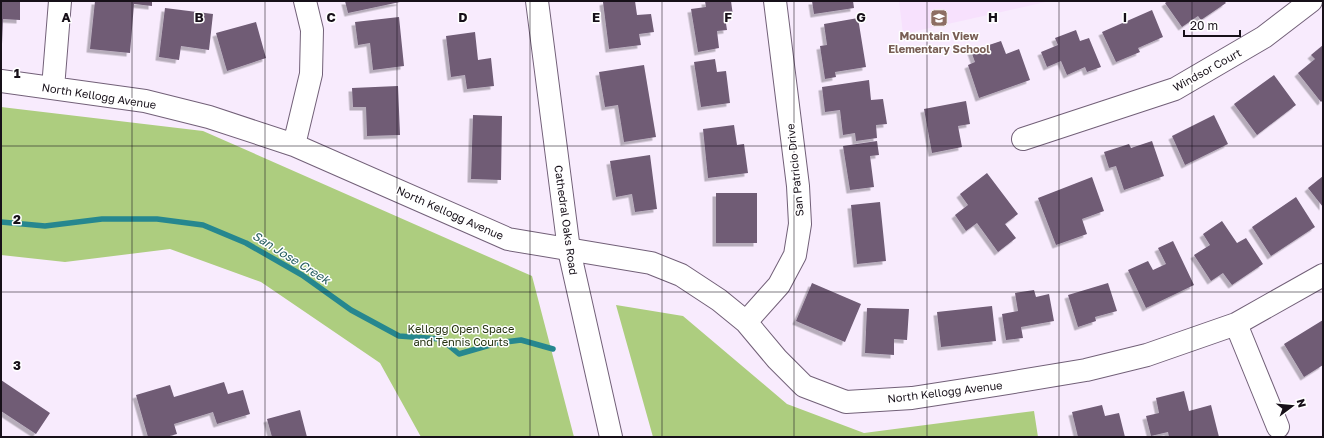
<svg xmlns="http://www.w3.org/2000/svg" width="1324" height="438" font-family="'Golos Text',sans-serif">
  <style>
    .built { fill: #f7e1fd }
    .green { fill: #adcd7f }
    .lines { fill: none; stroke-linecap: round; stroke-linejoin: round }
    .stream { stroke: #26878f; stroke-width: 5.5 }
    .building { fill: #6f5c75; filter: url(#shadow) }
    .minor-casing { stroke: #726078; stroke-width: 24 }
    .major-casing { stroke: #726078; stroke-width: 24 }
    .minor { stroke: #fff; stroke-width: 22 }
    .major { stroke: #fff; stroke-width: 22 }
    .grid { fill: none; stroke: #171019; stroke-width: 1; stroke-opacity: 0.55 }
    .labels { text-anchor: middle; stroke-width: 3; stroke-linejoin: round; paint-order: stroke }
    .education-label { font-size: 11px; font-weight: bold; fill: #785e54; stroke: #fff }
    .street-label { font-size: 11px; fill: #171019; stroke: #fff }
    .park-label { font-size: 11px; fill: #253210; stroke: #fff }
    .water-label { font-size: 12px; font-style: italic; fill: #255c5f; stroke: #fff }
    .grid-label { font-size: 13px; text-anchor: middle; font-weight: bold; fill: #171019; stroke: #fff; stroke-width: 3; stroke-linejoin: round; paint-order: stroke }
  </style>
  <defs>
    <filter id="shadow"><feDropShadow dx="-3.5" dy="3.5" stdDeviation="0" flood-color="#0004"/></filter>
  </defs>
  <rect width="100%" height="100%" fill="#f8ebfd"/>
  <path class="built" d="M899,1h151l-147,33z"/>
  <path class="green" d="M1,107l202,24 329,145 42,161h-153l-41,-74 -119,-81 -91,-33 -105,13 -64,-7z
    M616,305l67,11 104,88 77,29 170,-22 4,26h-385z"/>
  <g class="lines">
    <path class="stream" d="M1,222l44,4 57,-7h55l46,6 43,18 56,32 49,35 48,26 42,3 18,15 38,-11 24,-3 32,9"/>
  </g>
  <path class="building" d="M1,1h19v19l-17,-1 -1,25z
    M95,1h57v5l-18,-2 -4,49 -40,-4z
    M345,1h55v1l-52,11z
    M606,1h29l2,14 14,-1 3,18 -15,2 2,11 -32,4 -6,-47z
    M705,1h26l2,15 -8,1 2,13 -10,1 2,17 -21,4 -7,-43 15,-2z
    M812,1h41l1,7 -40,6z
    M1168,1h56l2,2 -25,17 -3,-4 -16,11 -17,-24z
    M165,8l48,6 -4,36 -28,-4 -2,14 -20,-3z
    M1152,10l11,27 -25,11 2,4 -24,10 -14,-30z
    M399,17l5,49 -31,4 -3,-27 -12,2 -3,-23z
    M858,18l8,49 -31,5 1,5 -11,2 -5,-33 7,-1 -3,-21z
    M256,22l10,36 -39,13 -11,-38z
    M1076,30l4,11 9,-3 12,29 -14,5 -2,-5 -18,8 -6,-14 -14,6 -6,-15 17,-7 -3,-7z
    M475,32l3,28 13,-2 3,28 -27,3 -2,-14 -14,2 -5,-41z
    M1001,41l5,13 13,-5 11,31 -51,18 -11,-33 7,-3 -4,-11z
    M1323,45v55l-2,2 -23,-29 17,-14 -4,-4z
    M715,59l2,13 9,-1 4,32 -29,4 -7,-45z
    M644,65l12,72 -32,5 -6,-37 -13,2 -6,-35z
    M1274,75l22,30 -39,30 -23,-31z
    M869,80l2,20 12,-1 4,25 -11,1 1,13 -21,3 -1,-8 -12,2 -3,-25 -15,2 -3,-25z
    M398,86l2,49 -33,1 -1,-29h-13l-1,-19z
    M966,101l4,23 -12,2 4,21 -30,6 -8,-44z
    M473,115l29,1 -1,64 -30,-1z
    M1214,115l14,29 -43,21 -13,-29z
    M734,125l3,20 7,-1 4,29 -40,5 -5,-49z
    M877,141l2,14 -9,1 4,31 -24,3 -7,-44z
    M1152,141l12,35 -40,14 -8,-24 -7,2 -5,-16 25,-8 2,4z
    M650,155l7,54 -22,3 -3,-18 -16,3 -6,-36z
    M987,173l31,41 -13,10 11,14 -18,14 -21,-29 -11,8 -11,-16 13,-10 -8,-11z
    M1323,176v31l-15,-19z
    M1092,177l12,34 -22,8 5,15 -31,11 -18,-47z
    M716,193h41v50h-41z
    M1296,197l19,30 -44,29 -19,-29z
    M880,202l6,59 -29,3 -6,-59z
    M1222,221l15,22 9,-5 17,26 -31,21 -9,-12 -12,8 -17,-26 16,-10 -7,-11z
    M1173,241l21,44 -48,23 -18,-38 20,-9 5,9 13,-6 -8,-16z
    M812,283l49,21 -16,38 -49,-21z
    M1108,283l9,28 -22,6 1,4 -18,6 -10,-32z
    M1034,290l2,7 13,-3 5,27 -33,6 2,11 -17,2 -4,-26 16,-3 -3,-18z
    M992,306l4,35 -55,6 -4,-35z
    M867,308l42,1 -2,31 -13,-1v16l-29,-2z
    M1323,320v45l-19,12 -20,-33z
    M1,380l49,33 -14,21 -35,-23z
    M224,382l4,12 15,-4 7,24 -33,10 -4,-12 -39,12 3,10 -11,3h-18l-12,-42 34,-10 4,12z
    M1184,391l5,20 22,-6 8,32h-50l-1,-5 -17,4 -5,-20 13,-3 -3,-15z
    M1102,405l3,11 14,-3 6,24h-47l-6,-25z
    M300,410l7,27h-35l-5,-18z"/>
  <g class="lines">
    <defs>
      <path id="minor" d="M1,81l144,20 64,16 85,28 214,94 143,24 30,12 38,25 27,22 31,37 27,27 42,16 66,-4 84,-13 90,-15 61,-15 89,-31 87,-49
        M53,88l7,-87
        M1023,139l152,-50 89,-52 47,-36
        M294,145l17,-71 1,-44 -7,-29
        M746,322l33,-37 16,-30 5,-31 -2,-38 -23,-185
        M1236,324l42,103"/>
      <path id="major" d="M537,1l32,249 42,187"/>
    </defs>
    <use href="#minor" class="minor-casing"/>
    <use href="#major" class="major-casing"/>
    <use href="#minor" class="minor"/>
    <use href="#major" class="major"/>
  </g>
  <path class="grid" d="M132,1v436M265,1v436M397,1v436M530,1v436M662,1v436M794,1v436M927,1v436M1059,1v436M1192,1v436M1,146h1322M1,292h1322"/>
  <defs>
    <symbol id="school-square" viewBox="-11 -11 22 22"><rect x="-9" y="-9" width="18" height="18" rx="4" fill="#8d6e63" stroke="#fff"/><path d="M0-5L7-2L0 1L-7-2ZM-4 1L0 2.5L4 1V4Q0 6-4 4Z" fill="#fff"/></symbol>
  </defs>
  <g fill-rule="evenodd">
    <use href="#school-square" x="929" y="8" width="20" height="20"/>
  </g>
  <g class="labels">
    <g class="education-label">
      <text x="939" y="40">Mountain View<tspan x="939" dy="13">Elementary School</tspan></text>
    </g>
    <g class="street-label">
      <text transform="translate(1207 70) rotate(-29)" y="4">Windsor Court</text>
      <text transform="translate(99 96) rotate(9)" y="4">North Kellogg Avenue</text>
      <text transform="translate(795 170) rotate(-96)" y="4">San Patricio Drive</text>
      <text transform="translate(450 213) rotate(24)" y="4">North Kellogg Avenue</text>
      <text transform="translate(566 220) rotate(82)" y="4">Cathedral Oaks Road</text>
      <text transform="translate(945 392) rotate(-7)" y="4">North Kellogg Avenue</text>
    </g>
    <g class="park-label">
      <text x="461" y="333">Kellogg Open Space<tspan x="461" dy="13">and Tennis Courts</tspan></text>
    </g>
    <g class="water-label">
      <text transform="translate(291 258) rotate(32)" y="4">San Jose Creek</text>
    </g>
  </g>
  <g class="grid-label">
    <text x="66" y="22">A</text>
    <text x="199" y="22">B</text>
    <text x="331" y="22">C</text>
    <text x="463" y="22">D</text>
    <text x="596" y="22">E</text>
    <text x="728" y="22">F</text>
    <text x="861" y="22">G</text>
    <text x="993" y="22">H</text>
    <text x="1125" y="22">I</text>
    <text x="17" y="78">1</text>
    <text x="17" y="224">2</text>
    <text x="17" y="370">3</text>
  </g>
  <rect width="1324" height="438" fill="none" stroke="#171019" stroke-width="4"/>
  <g transform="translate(1292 406) rotate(74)" stroke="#ffffff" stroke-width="3" paint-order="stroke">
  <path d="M0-3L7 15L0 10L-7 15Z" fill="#171019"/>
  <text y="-6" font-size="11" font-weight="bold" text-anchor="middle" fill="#171019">N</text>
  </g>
  <path d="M1184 30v6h56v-6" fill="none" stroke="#171019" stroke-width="2"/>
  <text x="1190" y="30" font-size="12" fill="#171019" stroke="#ffffff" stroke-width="3" paint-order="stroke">20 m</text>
</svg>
